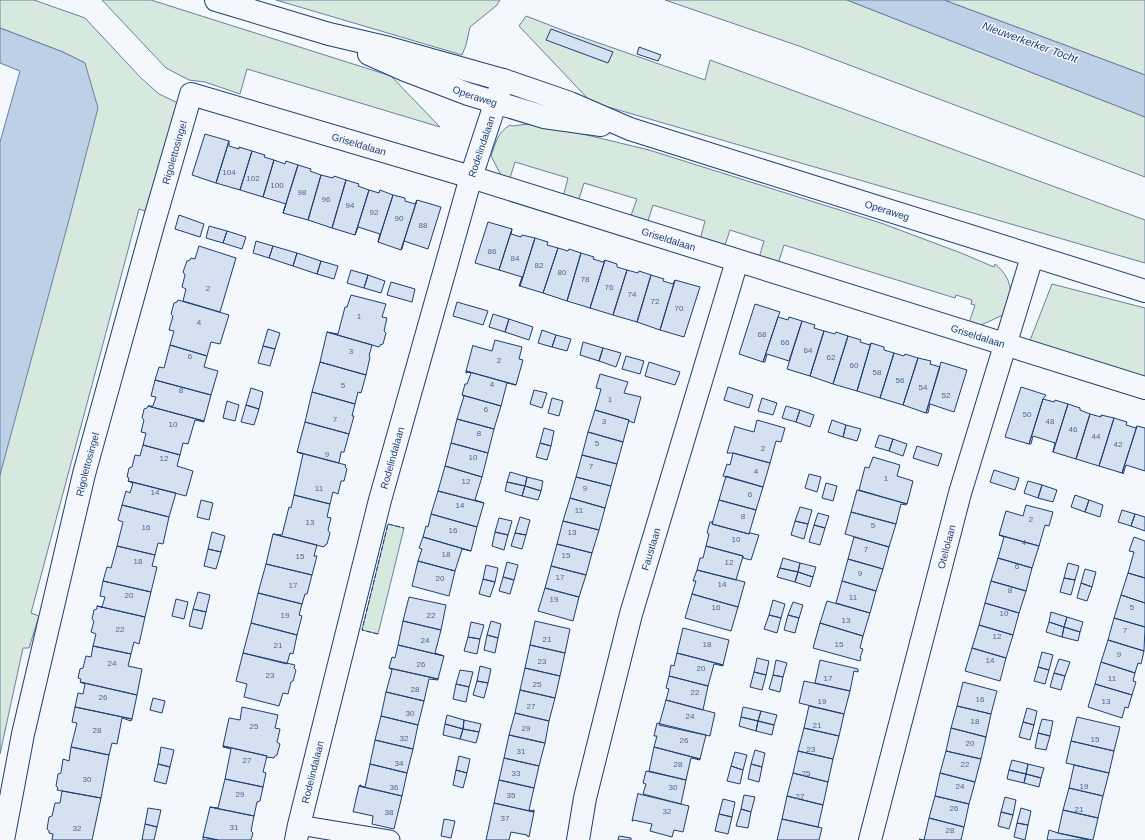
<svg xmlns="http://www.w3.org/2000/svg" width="1145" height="840" font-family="Arial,sans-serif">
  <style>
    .green { fill: #d7e8df; stroke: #687fa3 }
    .water { fill: #bed0e5; stroke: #687fa3 }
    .building { fill: #d5e0f0; stroke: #1d3f73 }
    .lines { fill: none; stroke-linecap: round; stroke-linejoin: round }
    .pedestrian-casing { stroke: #1d3f73; stroke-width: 21 }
    .minor-casing { stroke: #1d3f73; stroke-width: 24 }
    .secondary-casing { stroke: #1d3f73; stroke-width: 24 }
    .pedestrian { stroke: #f4f7fb; stroke-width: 19 }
    .minor { stroke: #f4f7fb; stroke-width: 22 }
    .secondary { stroke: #f4f7fb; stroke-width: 22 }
    .fence { stroke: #1d3f73; stroke-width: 1; stroke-dasharray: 5 2; stroke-linecap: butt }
    .labels { text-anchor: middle; stroke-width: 3; stroke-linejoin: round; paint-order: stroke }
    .number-label { font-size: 8px; fill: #4b6792 }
    .street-label { font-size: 10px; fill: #1d3f73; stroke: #f4f7fb }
    .water-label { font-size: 11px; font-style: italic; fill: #1d3f73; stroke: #f4f7fb }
  </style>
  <rect width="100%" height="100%" fill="#f4f7fb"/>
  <path class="green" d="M0,0h34l51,18 56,60 18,16 21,10 -32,108 -9,-3 -108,404 8,3 -10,32h-6l-23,106v-281l85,-410 -22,-11 -63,-24z
    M102,0h49l240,76 49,51 -193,-58 -7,25 -35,-12 -16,-2 -23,-12z
    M276,0h224l-4,6 -26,21 -4,18 -4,10z
    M665,0h182l298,117v60l-346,-131z
    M944,0h201v75z
    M526,16l44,17 135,47 5,-20 435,160v43l-554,-161 -72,-76z
    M537,123l112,27 232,73 80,30 33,14 1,-3c9,7 17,19 15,30 -1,7 -4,14 -7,21l-24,11 -10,-3 6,-18 -4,-1 1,-4 -16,-5 -1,3 -171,-53 -6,19 -19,-6 5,-17 -34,-11 -6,18 -24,-8 5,-19 -52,-16 -6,19 -17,-6 7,-19 -53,-16 -6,19 -15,-5 5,-19 -53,-16 -6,19 -6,-2 -12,-23c5,-14 6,-23 19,-31l2,1z
    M1052,284l93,24v69l-116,-34z
    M388,524l16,4 -26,106 -16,-4z"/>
  <path class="water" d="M847,0h97l201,75v42z
    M0,28l63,24 22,11 13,45 -28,108 -70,259v-333l20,-71 -20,-8z"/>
  <path class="building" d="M551,29l62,23 -5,11 -62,-23z
    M639,47l22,8 -3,6 -21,-7z
    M205,134l24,7 -13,42 -24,-8z
    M229,141v5l10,3v-2l13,4 -12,39 -24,-7z
    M252,151l13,4 -1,2 10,3 -11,37 -23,-7z
    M274,160l11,4 1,-3 12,4 -15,48 3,-9 -23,-7z
    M298,165l13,4 -1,2 11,4 -13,45 -25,-7z
    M321,175l12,3 1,-2 12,4 -14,48 -24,-8z
    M346,180l13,4 -1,2 11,4 -14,45 -23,-7z
    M369,190l10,3 1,-3 13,5 -15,47 2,-8 -22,-7 -3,8z
    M393,195l12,3v3l10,3 2,-4 -16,50 -23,-8z
    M417,200l24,7 -13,42 -24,-8 -2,8 -1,1z
    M179,215l25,9 -4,13 -25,-8z
    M488,222l24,7 -13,41 -24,-7z
    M209,226l18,5 -4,12 -17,-5z
    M512,229l-1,5 10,3 1,-2 13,3 -15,48h-1l3,-9 -23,-7z
    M227,231l19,6 -4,12 -19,-6z
    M535,238l13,4 -1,3 11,3 -15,45 -23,-7z
    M256,241l17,5 -4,12 -16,-5z
    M199,246l37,12 -16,54 -37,-11 3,-12 -4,-2 3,-12 -2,-3 4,-11 3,-1 1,-2 4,1z
    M273,246l24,7 -4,13 -24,-8z
    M558,248l10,3 1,-2 12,4 -14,48 -24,-8z
    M297,253l24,8 -4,13 -24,-8z
    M581,253l13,4 -1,2 10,3 2,-2 -15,48 -23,-7z
    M605,260l12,4v3l10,3 -14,45 -23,-7z
    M321,261l17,5 -4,13 -17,-5z
    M351,270l17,5 -4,13 -17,-5z
    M627,270l11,3 1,-2 12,4 -14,47 -24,-7z
    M368,275l17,6 -4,12 -17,-5z
    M651,275l13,4 -1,2 10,3 2,-4 -15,50 -23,-8z
    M675,280l25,7 -16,50 -24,-7z
    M391,282l24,7 -3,13 -25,-7z
    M351,295l35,9 -4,13 5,1 -3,13 2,2 -3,11 -3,1 -1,2 -52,-15 11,2 7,-27h2z
    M178,300l51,15 -9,29 -9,-2 -4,14 -37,-11 4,-14 -5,-1 4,-14 -2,-2 3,-11 3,-1z
    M457,302l31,9 -5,14 -30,-9z
    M755,304l25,8 -2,5 -15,45 -24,-8z
    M493,314l16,5 -4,13 -16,-5z
    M778,317l10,3 1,-3 13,4 -13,40 -22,-7 -2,8h-2z
    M509,319l24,8 -4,13 -24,-8z
    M802,321l13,4 -1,3 10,3 -14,45 -23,-7z
    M268,329l12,4 -5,16 -12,-3z
    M542,330l14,5 -4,12 -14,-4z
    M824,331l11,3 1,-2 12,4 -15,48 -23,-8z
    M327,332l45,13 -3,11 1,1 -4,18 -46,-13z
    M556,335l15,4 -4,12 -15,-4z
    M848,336l13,4 -1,2 10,3 1,-2 -14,48 -24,-7z
    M495,340l27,7 -3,12 4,1 -7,25 -50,-14 7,-26 1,1 18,5z
    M583,342l20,6 -4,13 -19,-6z
    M871,343l13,4v3l10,3 -14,45 -23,-7z
    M170,345l37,11 -3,11 14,4 -7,24 -56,-15 4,-13 5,1z
    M263,346l12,3 -5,17 -12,-3z
    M603,348l18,5 -5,14 -17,-6z
    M894,353l10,3 1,-2 13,4 -15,47 -23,-7z
    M626,356l18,5 -4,13 -18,-5z
    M918,358l13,3 -1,3 10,3 -14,46 -23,-8z
    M320,362l46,13 -5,18 -3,-1 -3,12 -43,-12z
    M649,362l31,10 -5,13 -30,-9z
    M941,362l26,8 -13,42 -24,-8 -2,9h-2z
    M466,371l50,14 -9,-2 -6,23 -39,-11 3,-11h2l4,-11 -4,-1v1h-1z
    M600,374l28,8 -4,11 17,4 -7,26 -5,-2v-1l-34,-10 6,-21 -5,-1z
    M155,380l56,15 -7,26 -56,-15h5l3,-9 -5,-1z
    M728,387l25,8 -4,13 -25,-8z
    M1021,387l25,8 -3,4 -14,45 -24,-7z
    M251,388l12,4 -4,17 -13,-4z
    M534,390l13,3 -5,15 -12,-4z
    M312,392l43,12 -3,12h2l-5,18 -44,-12z
    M462,395l39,11 -7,23 -37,-10 7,-23z
    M552,398l11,3 -4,15 -11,-3z
    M762,398l15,5 -4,12 -15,-4z
    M1043,399l11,3 1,-2 13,4 -15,48 2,-9 -22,-7 -2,8h-2z
    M227,401l12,4 -4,16 -12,-3z
    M1068,404l12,4v2l10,4 -14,45 -23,-7z
    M246,405l13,4 -5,16 -13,-3z
    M148,406l56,15v1l-9,-2 -7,24 -5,-1 -3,12 -37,-10 3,-12 -5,-1 3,-12 -2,-2 2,-9 3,-1z
    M786,406l14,4 -4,12 -14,-4z
    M595,410l34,10 -6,22 -35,-10z
    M800,410l14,5 -4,12 -14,-5z
    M1090,414l11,3v-2l13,3 -15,48 -23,-7z
    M1114,418l13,4 -1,3 10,3 1,-2 -15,47 -23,-7z
    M457,419l37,10 -6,24 -37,-10z
    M757,420l28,8 -4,14 -5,-1 -6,22 -37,-10h-6l8,-27 1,1 18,5z
    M832,420l14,5 -3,12 -15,-5z
    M305,422l44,12 -5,18h-3l-2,11 -42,-11z
    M846,425l15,4 -4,12 -14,-4z
    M1137,426l8,2v43l-19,-6 -3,9 -1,-1z
    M544,428l10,3 -3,15 -11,-3z
    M588,432l35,10 -6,22 -35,-9z
    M879,435l14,4 -4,12 -14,-4z
    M893,439l14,5 -4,12 -14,-5z
    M451,443l37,10 -6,24 -37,-11z
    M540,443l11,3 -4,14 -11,-3z
    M143,445l37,10 -3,11 16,5 -7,25 -58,-15 1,-3 -2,-1 2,-9 3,-1 3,-12 5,1z
    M917,446l25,8 -4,12 -25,-8z
    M297,452l49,13 -1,2 2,2 -3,12h-3l-3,13 -5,-2 -3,12 -36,-9 9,-41z
    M733,453l37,10 -7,24 -40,-11 4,-12 3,1z
    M582,455l35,9 -6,22 -35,-9z
    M873,457l27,8 -3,11 16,5 -6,23 -48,-14 6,-23 4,1z
    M445,466l37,11 -7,23 9,3 -46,-12z
    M994,470l25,8 -4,12 -25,-8z
    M510,472l17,5 -2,9 -18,-4z
    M809,474l12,3 -4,15 -12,-4z
    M726,476l37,11 -7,23 -37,-10z
    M527,477l16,4 -2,10 -16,-5z
    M576,477l35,9 -6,22 -35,-10z
    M128,481l48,12 -7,24 -47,-12 4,-14 4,2 3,-10z
    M1028,481l14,4 -4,13 -14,-5z
    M507,482l18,4 -3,10 -17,-5z
    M826,483l11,3 -4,15 -11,-3z
    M1042,485l15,5 -4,12 -15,-4z
    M525,486l16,5 -3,9 -16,-4z
    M857,490l50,14 -1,1 -5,-1 -5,20 -45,-12z
    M438,491l46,12 -7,24 -46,-13z
    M294,495l36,9 -3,13 4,1 -3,12 2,3 -3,11 -2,1 -1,2 -51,-13 9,1 7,-28 2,1z
    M1075,495l14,5 -4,12 -14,-5z
    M570,498l35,10 -6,22 -36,-9z
    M201,500l12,3 -4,17 -12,-3z
    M719,500l37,10 -7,24 -37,-10z
    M1089,500l14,5 -3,12 -15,-5z
    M122,505l47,12 -6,27 -5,-1 -3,12 -38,-9 6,-24 -5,-2z
    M1026,505l27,7 -4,14 -4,-1 -6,21 -40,-11 7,-24 17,5z
    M800,507l12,3 -4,14 -13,-3z
    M1122,510l13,4 -4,12 -13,-4z
    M851,512l45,12 -7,23 -44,-13z
    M818,513l11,3 -4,12 -11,-3z
    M431,514l46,13 -6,24 -48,-14 3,-11 2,1z
    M1135,514l10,3v14l-14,-5z
    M520,517l10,3 -4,15 -11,-2z
    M499,518l13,3 -4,14 -13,-3z
    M563,521l36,9 -7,23 -35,-9z
    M795,521l13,3 -4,15 -13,-4z
    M710,522h3l-1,2 37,10 1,-1 9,2 -8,25 -8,-2v-2l-37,-10 3,-12 -2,-1z
    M814,525l11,3 -5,17 -11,-3z
    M212,532l13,4 -4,16 -13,-3z
    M495,532l13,3 -4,15 -12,-4z
    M515,533l11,2 -4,14 -11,-3z
    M273,534l44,11 -3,11h3l-5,19 -46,-11z
    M999,535l40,11 -7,22 -34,-10 6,-21z
    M423,537l48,14 -9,-2 -7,22 -37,-10 4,-12 -3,-1z
    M854,537l35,10 -6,22 -35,-10z
    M1134,537l11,4v37l-17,-5 6,-21 -5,-1z
    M557,544l35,9 -6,22 -35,-9z
    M117,546l38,9 -3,11 5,1 -6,25 -48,-11 4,-14 4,1z
    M706,546l37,10 -7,24 -39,-10 3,-12h3z
    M208,549l13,3 -5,17 -12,-3z
    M783,558l17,5 -2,9 -18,-4z
    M998,558l34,10 -6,23 -35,-10z
    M848,559l35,10 -7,22 -34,-10z
    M418,561l37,10 -6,25 -37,-10z
    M507,562l11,3 -4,15 -11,-3z
    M800,563l16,4 -3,10 -15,-5z
    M1068,563l11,3 -4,14 -11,-2z
    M266,564l46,11 -5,19h-2l-3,10 -44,-11z
    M486,565l12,3 -3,14 -12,-3z
    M551,566l35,9 -7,22 -34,-9z
    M780,568l18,4 -3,10 -18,-5z
    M1085,569l11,3 -4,15 -11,-4z
    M697,570l48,12 -7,25 -46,-13 4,-13h-3z
    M798,572l15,5 -3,10 -15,-5z
    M1128,573l17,5v25l-24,-8z
    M503,577l11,3 -4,14 -11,-3z
    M1064,578l11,2 -4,15 -11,-3z
    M483,579l12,3 -5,15 -11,-3z
    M103,581l48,11 -6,25 -48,-11 5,1 3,-10 -5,-1z
    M842,581l34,10 -6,22 -34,-10z
    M991,581l35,10 -7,22 -34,-10z
    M1081,583l11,4 -5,14 -10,-3z
    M545,588l34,9 -6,24 -35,-10z
    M198,592l12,3 -4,17 -13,-3z
    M258,593l44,11 -3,11 3,1 -5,19 -46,-12z
    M692,594l46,13 -7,24 -46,-13z
    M1121,595l24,8v24l-31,-9z
    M409,597l37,8 -5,25 -38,-9z
    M176,599l12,3 -4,17 -12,-3z
    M773,600l12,4 -4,14 -12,-3z
    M827,601l43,12 -7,23 -43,-13z
    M793,602l10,3 -4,13 -11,-3z
    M985,603l34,10 -6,22 -34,-10z
    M97,606l48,11 -6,27 -5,-2 -3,12 -38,-8 3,-12 -5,-2 3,-11 -2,-2 2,-9 3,-1z
    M193,609l13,3 -4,17 -13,-3z
    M1051,612l16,5 -3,10 -15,-5z
    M769,615l12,3 -4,15 -13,-4z
    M788,615l11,3 -4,15 -11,-3z
    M1067,617l16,5 -3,10 -16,-5z
    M1114,618l31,9 -1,24 -36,-11z
    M403,621l38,9 -6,23 9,3 -46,-11z
    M491,621l10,3 -3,14 -11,-3z
    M535,621l35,8 -5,24 -35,-8z
    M471,622l13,3 -4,14 -12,-2z
    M1049,622l15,5 -2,10 -16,-5z
    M251,623l46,12 -4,19 -3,-1 -3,11 -44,-11z
    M820,623l43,13 -3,12 3,1 -3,9 1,1 -1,2 -47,-13z
    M979,625l34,10 -7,23 -34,-10z
    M1064,627l16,5 -2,9 -16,-4z
    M683,628l46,12 -6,25 -46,-12z
    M487,635l11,3 -3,15 -11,-3z
    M468,637l12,2 -3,15 -13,-3z
    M1108,640l36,11 -3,13 -3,-1 -3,10 -34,-11z
    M398,645l46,11 -6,23 -49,-11 3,-11 3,1z
    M530,645l35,8 -5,23 -35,-8z
    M93,646l38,8 -3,12 14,3 -5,26 -57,-13 1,-3 -3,-1 2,-9 3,-1 3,-12 5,1z
    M972,648l34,10 -6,23 -35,-10z
    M1042,652l11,3 -4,15 -11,-3z
    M243,653l52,12 -1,3 2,2 -3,11 -2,1 -3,12 -5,-1 -4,13 -35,-9 3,-13 -11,-3z
    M677,653l46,12v1l-9,-2 -6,22 -39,-10 2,-11 3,1z
    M757,658l12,3 -3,14 -12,-3z
    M1059,659l11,3 -5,14 -11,-3z
    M776,660l11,3 -4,14 -10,-2z
    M820,660l38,9v3l-4,-1 -4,20 -35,-8z
    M1101,662l34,11 -2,8 3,1 -4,13 -37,-11z
    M480,666l11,3 -3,14 -11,-2z
    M1038,667l11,3 -4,14 -11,-3z
    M389,668l49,11v1l-9,-1 -5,22 -38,-9 6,-22z
    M525,668l35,8 -5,22 -35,-8z
    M460,670l13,2 -4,15 -13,-3z
    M754,672l12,3 -4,15 -12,-3z
    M1054,673l11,3 -4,14 -11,-3z
    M773,675l10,2 -3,15 -11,-3z
    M669,676l39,10 -5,24 -37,-10 3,-11 -3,-1z
    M477,681l11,2 -4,15 -11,-3z
    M804,681l46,10 -6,23 -45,-11z
    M80,682l57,13 -5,24 -57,-12 3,-14 5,1 2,-10z
    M963,682l34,9 -6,23 -34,-8z
    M456,684l13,3 -3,15 -13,-3z
    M1095,684l37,11 -4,13 -3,-1 -3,11 -34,-11z
    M520,690l35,8 -6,23 -34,-8z
    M386,692l38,9 -6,24 -37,-9z
    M153,698l12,3 -3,12 -12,-3z
    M666,700l49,13 -5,23 -51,-11z
    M809,706l35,8 -5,22 -35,-8z
    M957,706l34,8 -5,23 -35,-9z
    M75,707l57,12 -1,2 -9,-3 -5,26 -5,-1 -3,12 -38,-8 6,-24 -5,-1z
    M242,707l36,8 -3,13 5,1 -3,13 3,2 -3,11 -2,1 -1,2 -8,-1 1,-1 -44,-10 6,-28 11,2z
    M743,707l18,4 -3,10 -17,-4z
    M1027,708l10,3 -3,14 -11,-3z
    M761,711l16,4 -3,10 -16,-4z
    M515,713l34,8 -4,22 -36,-8z
    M447,715l17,5 -1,9 -18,-5z
    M381,716l37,9 -5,24 -38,-9z
    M741,717l17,4 -2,10 -17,-5z
    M1077,717l43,10 -6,24 -43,-10z
    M1042,719l11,2 -3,15 -12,-3z
    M464,720l17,4 -2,8 -16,-3z
    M758,721l16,4 -2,10 -16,-4z
    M1023,722l11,3 -4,15 -11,-3z
    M657,723l49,12 -6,24 -46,-12 3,-11h-3z
    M445,724l18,5 -3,10 -17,-4z
    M804,728l35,8 -6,23 -35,-8z
    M951,728l35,9 -5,22 -35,-8z
    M463,729l16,3 -3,11 -16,-4z
    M1038,733l12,3 -4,14 -11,-2z
    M509,735l36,8 -6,23 -35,-8z
    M375,740l38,9 -6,24 -37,-9z
    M1071,741l43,10 -5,22 -43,-10z
    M223,746l44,10 -4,16 3,1 -3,14 -38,-8 6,-30 -8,-2z
    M71,747l38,8 -8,43 -44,-8 1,-2 -2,-2 2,-12 3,-1 2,-14 6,2z
    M161,747l13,3 -4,17 -12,-3z
    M654,747l46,12v1l-9,-2 -5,22 -37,-9z
    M755,750l10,3 -3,14 -11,-3z
    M798,751l35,8 -5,23 -35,-9z
    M946,751l35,8 -6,23 -35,-9z
    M735,752l12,3 -4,15 -12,-4z
    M459,756l11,3 -3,14 -11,-3z
    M504,758l35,8 -5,22 -35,-8z
    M1012,760l16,4 -2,10 -17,-4z
    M158,764l12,3 -4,17 -12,-3z
    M370,764l37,9 -5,23 -43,-10 1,-1h1v1l4,1z
    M751,764l11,3 -3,15 -11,-3z
    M1028,764l16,4 -3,10 -15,-4z
    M1074,765l35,8 -6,23 -34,-8z
    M731,766l12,4 -3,14 -13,-3z
    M456,770l11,3 -4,15 -10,-3z
    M1009,770l17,4 -2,9 -17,-4z
    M646,771l40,9 -5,24 -38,-10 3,-10 -3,-1z
    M793,773l35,9 -5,23 -36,-9z
    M940,773l35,9 -6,22 -34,-8z
    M1026,774l15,4 -2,9 -15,-4z
    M225,779l38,8 -3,14 -3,1 -3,14 -44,-9 8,1z
    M499,780l35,8 -5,22 4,1v-1h1v2l-40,-9z
    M359,786l43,10 -8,33 -22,-5 1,-8 -18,-4h-2z
    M1069,788l34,8 -5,22 -35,-8z
    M62,791l39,7 -9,42h-40l1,-6 -4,-1v-2l-2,-2 2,-12 3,-1 3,-13h5z
    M638,793l1,1 50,12 -6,26 -9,-2 -2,7 -22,-6 2,-7 -19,-4v1h-1z
    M744,795l11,2 -4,15 -10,-3z
    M787,796l36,9 -5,22 -36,-8z
    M935,796l34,8 -5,23 -35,-9z
    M1005,797l11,3 -3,15 -12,-3z
    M723,799l12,3 -3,15 -13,-3z
    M494,803l40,9 -5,25 -2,-1v-1l-16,-3 -2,8h-23z
    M210,807l44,9 -3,15 2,2 -2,7h-33l-15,-3z
    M148,808l13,2 -4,17 -12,-3z
    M1021,808l10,3 -3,14 -11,-2z
    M741,809l10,3 -3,16 -12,-2z
    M1063,810l35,8 -5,22 -35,-7z
    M1001,812l12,3 -4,14 -11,-3z
    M719,814l13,3 -4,17 -13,-3z
    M929,818l35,9 -3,13h-40l-2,-1 5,1z
    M444,819l11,2 -4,17 -10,-2z
    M782,819l40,9 -3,12h-42z
    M1017,823l11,2 -3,15 -11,-3z
    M145,824l12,3 -3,13h-12z
    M1049,830l9,3 31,7h-42z
    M619,836l12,2v2h-13z
    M203,837l15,3h-15z"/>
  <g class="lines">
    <defs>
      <path id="pedestrian" d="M299,825l91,15"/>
      <g id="minor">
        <path id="s1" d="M3,840l20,-106 61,-260 69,-249 38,-131 280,83 674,211"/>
        <path id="s2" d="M296,840l3,-15 81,-325 91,-323 32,-97"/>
        <path id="s3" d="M578,840l7,-42 46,-184 106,-353"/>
        <path id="s4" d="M870,840l90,-347 72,-236"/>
      </g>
      <g id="secondary">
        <path id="s5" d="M216,0l113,34 60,14 114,32 67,23 60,26 133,42 382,120"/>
        <path id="s6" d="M369,54l36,16 63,24 76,23 57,8"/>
      </g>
    </defs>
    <use href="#pedestrian" class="pedestrian-casing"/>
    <use href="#minor" class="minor-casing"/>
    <use href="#secondary" class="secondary-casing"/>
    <use href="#pedestrian" class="pedestrian"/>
    <use href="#minor" class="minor"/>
    <use href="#secondary" class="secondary"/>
    <path class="fence" d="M378,634l-16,-4 26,-106 16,4"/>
  </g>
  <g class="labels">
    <g class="number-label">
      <text x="229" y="175">104</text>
      <text x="253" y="181">102</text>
      <text x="277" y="188">100</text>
      <text x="302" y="195">98</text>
      <text x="326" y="202">96</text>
      <text x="350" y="208">94</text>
      <text x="374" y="215">92</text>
      <text x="399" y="221">90</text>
      <text x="423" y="228">88</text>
      <text x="492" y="254">86</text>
      <text x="515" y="261">84</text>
      <text x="539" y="268">82</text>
      <text x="562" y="275">80</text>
      <text x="585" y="282">78</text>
      <text x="609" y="290">76</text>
      <text x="208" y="291">2</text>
      <text x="632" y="297">74</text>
      <text x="655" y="304">72</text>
      <text x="679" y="311">70</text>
      <text x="359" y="319">1</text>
      <text x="199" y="325">4</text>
      <text x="762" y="337">68</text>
      <text x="785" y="345">66</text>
      <text x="808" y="353">64</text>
      <text x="351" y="354">3</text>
      <text x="190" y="359">6</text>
      <text x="831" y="360">62</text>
      <text x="499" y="363">2</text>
      <text x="854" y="368">60</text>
      <text x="877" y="375">58</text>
      <text x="900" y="383">56</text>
      <text x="492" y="387">4</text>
      <text x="343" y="388">5</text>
      <text x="923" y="390">54</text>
      <text x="181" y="393">8</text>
      <text x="946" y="398">52</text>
      <text x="610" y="402">1</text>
      <text x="486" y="412">6</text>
      <text x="1027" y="417">50</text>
      <text x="335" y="422">7</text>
      <text x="604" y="424">3</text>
      <text x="1050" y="424">48</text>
      <text x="173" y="427">10</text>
      <text x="1073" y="432">46</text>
      <text x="479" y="436">8</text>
      <text x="1096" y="439">44</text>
      <text x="597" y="446">5</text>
      <text x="1118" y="447">42</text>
      <text x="763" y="451">2</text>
      <text x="327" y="457">9</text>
      <text x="473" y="460">10</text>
      <text x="164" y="461">12</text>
      <text x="591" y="469">7</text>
      <text x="756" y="474">4</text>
      <text x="886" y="481">1</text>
      <text x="466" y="484">12</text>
      <text x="319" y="491">11</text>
      <text x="585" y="491">9</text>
      <text x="155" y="495">14</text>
      <text x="750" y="497">6</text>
      <text x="460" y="508">14</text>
      <text x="579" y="513">11</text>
      <text x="743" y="519">8</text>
      <text x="1031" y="522">2</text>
      <text x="310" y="525">13</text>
      <text x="873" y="528">5</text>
      <text x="146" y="530">16</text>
      <text x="453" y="533">16</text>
      <text x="572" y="535">13</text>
      <text x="736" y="542">10</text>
      <text x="1024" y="545">4</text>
      <text x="866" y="552">7</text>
      <text x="446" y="557">18</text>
      <text x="566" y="558">15</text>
      <text x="300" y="559">15</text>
      <text x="138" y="564">18</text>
      <text x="729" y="565">12</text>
      <text x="1017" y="569">6</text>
      <text x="860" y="576">9</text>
      <text x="560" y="580">17</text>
      <text x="440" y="581">20</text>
      <text x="722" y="587">14</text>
      <text x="293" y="588">17</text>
      <text x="1010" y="593">8</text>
      <text x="129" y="598">20</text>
      <text x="853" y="600">11</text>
      <text x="554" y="602">19</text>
      <text x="716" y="610">16</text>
      <text x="1132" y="610">5</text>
      <text x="1004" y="616">10</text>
      <text x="285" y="618">19</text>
      <text x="431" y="618">22</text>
      <text x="846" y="623">13</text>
      <text x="120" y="632">22</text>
      <text x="1125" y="633">7</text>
      <text x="997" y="639">12</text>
      <text x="547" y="642">21</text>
      <text x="425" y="643">24</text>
      <text x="707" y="647">18</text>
      <text x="839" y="647">15</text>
      <text x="278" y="648">21</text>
      <text x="1119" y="657">9</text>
      <text x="990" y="663">14</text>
      <text x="542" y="664">23</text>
      <text x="112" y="666">24</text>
      <text x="421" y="667">26</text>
      <text x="701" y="671">20</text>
      <text x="270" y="678">23</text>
      <text x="828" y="681">17</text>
      <text x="1112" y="681">11</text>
      <text x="537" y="687">25</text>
      <text x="415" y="692">28</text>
      <text x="695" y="695">22</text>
      <text x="103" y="700">26</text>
      <text x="980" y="702">16</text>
      <text x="822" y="704">19</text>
      <text x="1106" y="704">13</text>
      <text x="531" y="709">27</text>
      <text x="410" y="716">30</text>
      <text x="690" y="719">24</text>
      <text x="975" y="724">18</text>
      <text x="817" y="728">21</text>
      <text x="254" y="729">25</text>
      <text x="526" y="731">29</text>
      <text x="97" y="733">28</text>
      <text x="404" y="741">32</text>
      <text x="1095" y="742">15</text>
      <text x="684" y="743">26</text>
      <text x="970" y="746">20</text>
      <text x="811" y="752">23</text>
      <text x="521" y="754">31</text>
      <text x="247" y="763">27</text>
      <text x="399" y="766">34</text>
      <text x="678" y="767">28</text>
      <text x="965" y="767">22</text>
      <text x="516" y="776">33</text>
      <text x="806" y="776">25</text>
      <text x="87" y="782">30</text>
      <text x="960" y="789">24</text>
      <text x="1084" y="789">19</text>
      <text x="394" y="790">36</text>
      <text x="673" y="790">30</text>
      <text x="240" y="797">29</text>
      <text x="511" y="798">35</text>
      <text x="800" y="799">27</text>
      <text x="954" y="811">26</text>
      <text x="1079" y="812">21</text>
      <text x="667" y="814">32</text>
      <text x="389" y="815">38</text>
      <text x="505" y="821">37</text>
      <text x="234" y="830">31</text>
      <text x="77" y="831">32</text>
      <text x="950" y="833">28</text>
    </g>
    <g class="street-label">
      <text dy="4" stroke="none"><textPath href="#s6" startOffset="114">Operaweg</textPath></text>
      <text dy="4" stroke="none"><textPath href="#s1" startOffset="945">Griseldalaan</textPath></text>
      <text dy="4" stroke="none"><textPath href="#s2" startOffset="718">Rodelindalaan</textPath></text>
      <text dy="4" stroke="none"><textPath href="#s1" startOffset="709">Rigolettosingel</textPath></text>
      <text dy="4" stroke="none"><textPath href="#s5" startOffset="704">Operaweg</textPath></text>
      <text dy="4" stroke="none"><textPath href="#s1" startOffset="1269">Griseldalaan</textPath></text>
      <text dy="4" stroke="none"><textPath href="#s1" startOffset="1593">Griseldalaan</textPath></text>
      <text dy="4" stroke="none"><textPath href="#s2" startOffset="394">Rodelindalaan</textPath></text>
      <text dy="4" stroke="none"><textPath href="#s1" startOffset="385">Rigolettosingel</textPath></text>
      <text dy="4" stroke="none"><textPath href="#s4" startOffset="303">Otellolaan</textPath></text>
      <text dy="4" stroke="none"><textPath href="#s3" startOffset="300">Faustlaan</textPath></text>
      <text dy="4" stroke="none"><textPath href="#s2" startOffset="70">Rodelindalaan</textPath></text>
    </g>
    <g class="water-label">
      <text transform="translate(1030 42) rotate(20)" y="4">Nieuwerkerker Tocht</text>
    </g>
  </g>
</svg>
